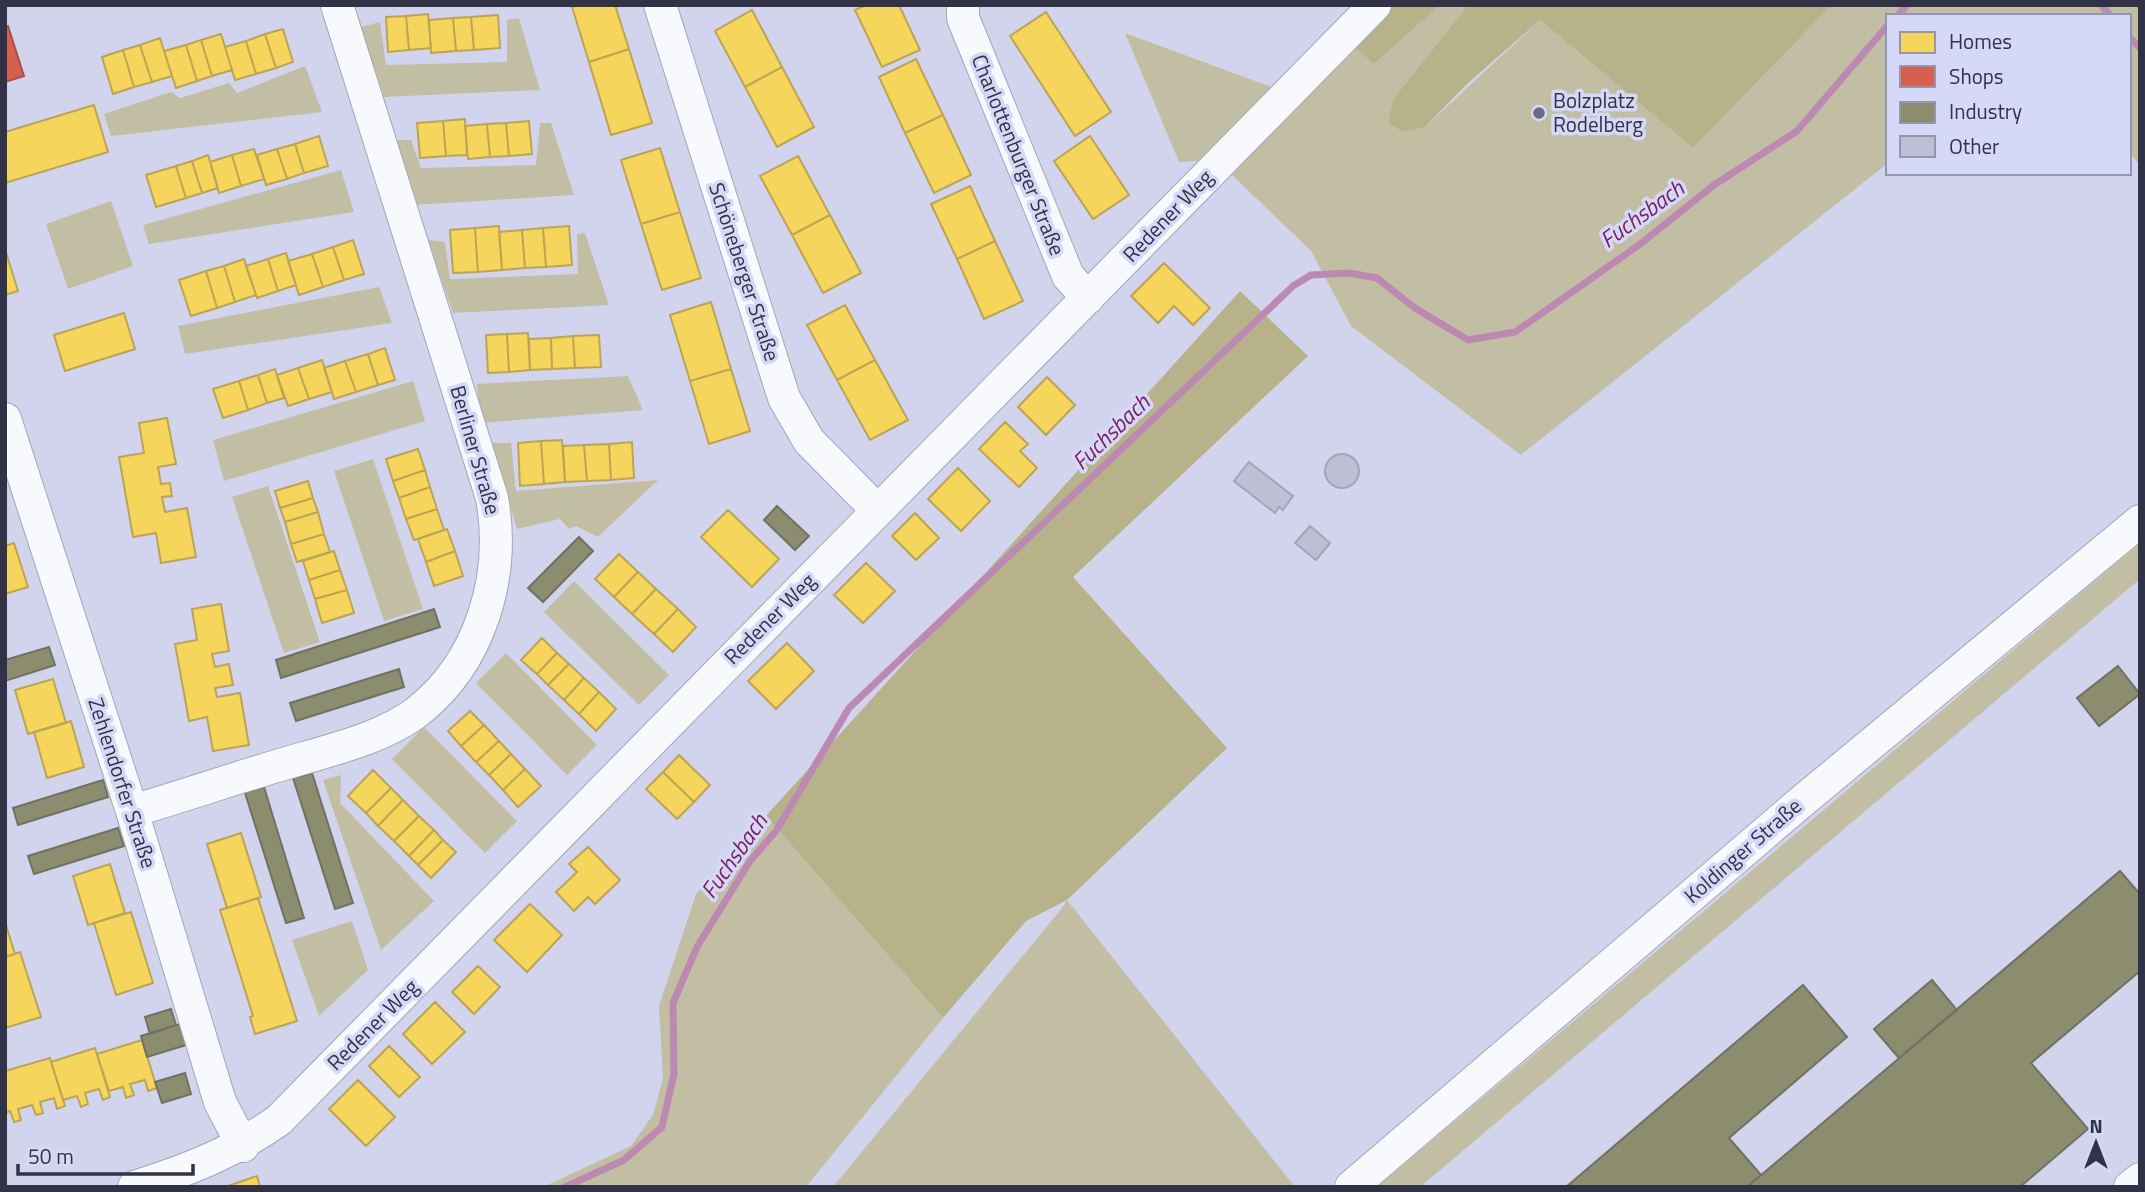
<svg xmlns="http://www.w3.org/2000/svg" width="2145" height="1192" font-family="'Titillium Web',sans-serif">
  <style>
    .green { fill: #c2bea4 }
    .forest { fill: #b8b28b }
    .homes { fill: #f6d55c; stroke: #bba455; stroke-width: 2 }
    .shops { fill: #d6604d; stroke: #a4524b; stroke-width: 2 }
    .industry { fill: #8c8c6e; stroke: #717162; stroke-width: 2 }
    .lines { fill: none; stroke-linecap: round; stroke-linejoin: round }
    .stream { stroke: #bc89b2; stroke-width: 7 }
    .building { fill: #bebfd4; stroke: #a2a4b8; stroke-width: 2 }
    .minor-casing { stroke: #a3a5b9; stroke-width: 34 }
    .minor { stroke: #f8f9fc; stroke-width: 32 }
    .poi-dot { fill: #696b81; stroke: #d5d8f6; stroke-width: 2.5 }
    .labels { text-anchor: middle; stroke-width: 7; stroke-linejoin: round; paint-order: stroke }
    .poi-label { font-size: 21px; fill: #313246; stroke: #d5d8f6; text-anchor: start }
    .street-label { font-size: 21px; fill: #313246; stroke: #d5d8f6 }
    .water-label { font-size: 23px; font-style: italic; fill: #791f60; stroke: #d5d8f6 }
  </style>
  <rect width="100%" height="100%" fill="#d2d4ee"/>
  <path class="green" d="M1440,5h28l-74,93 31,29 115,-107 153,128 139,-143h308v160l-11,-12v-137h-241v147l-367,292 -170,-129 -40,-75 -80,-77 122,-128 21,18z
    M519,18l21,72 -156,7 -23,-70 19,-5 6,43 121,-3v-42z
    M1125,33l149,55 -75,73 -20,1z
    M305,66l17,46 -211,24 -7,-22 67,-22 9,6 49,-15 8,10z
    M540,123h11l23,72 -160,10 -22,-65h19l10,28 115,-3z
    M341,170l13,42 -205,32 -6,-19z
    M111,201l22,65 -65,23 -22,-65z
    M585,233l24,72 -156,8 -25,-73 17,2 5,37 128,-5 -1,-40z
    M379,287l13,36 -207,31 -7,-28z
    M628,376l15,34 -162,13 -4,-39z
    M413,381l12,40 -201,60 -11,-41z
    M491,443h20l5,48 142,-11 -60,57 -22,-11 -7,3 -9,-10 -43,10z
    M373,459l50,150 -39,12 -50,-150z
    M268,486l52,156 -36,11 -52,-156z
    M2140,543v36l-720,608h-43z
    M574,581l95,94 -30,30 -95,-93z
    M506,653l91,92 -30,30 -91,-92z
    M424,727l93,94 -32,32 -93,-94z
    M341,775l-1,28 94,98 -53,49 -58,-170z
    M766,816l177,202 -137,169h-263l88,-41 22,-31 10,-36 -4,-73 37,-112z
    M1067,900l228,287h-462l229,-279z
    M352,921l16,49 -49,46 -27,-76z"/>
  <path class="forest" d="M1394,5h46l-66,59 -21,-18z
    M1468,5h364l-139,143 -153,-128 -72,63 -43,44 -21,5 -16,-9 6,-25z
    M1240,291l68,65 -235,221 154,171 -160,152 -41,21 -83,97 -177,-202z"/>
  <path class="homes" d="M578,5h37l14,44 -40,13 -17,-55z
    M866,5h33l21,45 -38,17 -27,-57z
    M752,10l30,57 -37,20 -30,-56z
    M1046,12l65,100 -36,24 -65,-100z
    M428,14l3,34 -22,2 -3,-34z
    M498,15l2,33 -26,2 -3,-33z
    M406,16l3,34 -21,2 -2,-35z
    M471,17l3,33 -18,1 -3,-33z
    M453,18l3,33 -25,2 -2,-33z
    M283,29l10,33 -17,6 -11,-34z
    M221,34l11,36 -20,6 -11,-36z
    M265,34l11,34 -20,6 -10,-33z
    M160,38l12,38 -20,6 -12,-37z
    M201,40l11,36 -15,5 -11,-36z
    M246,41l10,33 -21,6 -10,-33z
    M140,45l12,37 -18,5 -11,-37z
    M186,45l11,36 -21,7 -12,-37z
    M629,49l23,74 -41,12 -22,-73z
    M123,50l11,37 -21,7 -11,-37z
    M916,59l27,56 -38,18 -26,-56z
    M782,67l32,60 -37,20 -32,-60z
    M94,105l14,47 -103,31v-51z
    M943,115l28,60 -37,18 -29,-60z
    M465,119l2,36 -21,1 -3,-35z
    M443,121l3,35 -26,2 -3,-35z
    M529,121l3,33 -23,2 -3,-33z
    M506,123l3,33 -19,1 -3,-33z
    M487,124l3,33 -22,2 -3,-33z
    M319,136l9,30 -24,7 -9,-29z
    M1090,136l39,59 -36,24 -39,-58z
    M295,144l9,29 -17,6 -10,-30z
    M660,148l20,64 -39,12 -20,-64z
    M254,149l10,30 -23,7 -9,-31z
    M277,149l10,30 -21,6 -9,-30z
    M208,155l10,33 -16,5 -10,-32z
    M232,155l9,31 -22,7 -9,-31z
    M798,156l32,59 -38,20 -32,-59z
    M192,161l10,32 -16,5 -10,-32z
    M176,166l10,32 -30,9 -10,-32z
    M970,186l25,55 -38,18 -26,-55z
    M680,212l21,66 -39,12 -21,-66z
    M830,215l31,58 -38,20 -31,-58z
    M499,226l3,44 -24,2 -3,-44z
    M569,226l3,39 -26,2 -3,-39z
    M475,228l3,44 -25,1 -3,-43z
    M543,228l3,39 -21,1 -3,-38z
    M522,230l3,38 -23,2 -3,-38z
    M353,240l11,34 -20,6 -11,-33z
    M995,241l28,60 -39,18 -27,-60z
    M333,247l11,33 -21,7 -11,-33z
    M5,249l13,42 -13,4z
    M286,253l10,32 -18,6 -10,-32z
    M312,254l11,33 -24,8 -11,-34z
    M244,259l12,36 -21,7 -11,-36z
    M268,259l10,32 -21,7 -11,-32z
    M1164,263l46,45 -17,17 -19,-19 -16,17 -27,-27z
    M224,266l11,36 -18,6 -11,-37z
    M206,271l11,37 -26,8 -12,-36z
    M711,302l20,67 -41,12 -20,-66z
    M845,305l30,55 -38,20 -30,-55z
    M124,313l11,36 -70,22 -11,-36z
    M528,333l2,37 -21,2 -2,-38z
    M507,334l2,38 -21,1 -2,-38z
    M599,335l2,32 -26,1 -2,-32z
    M573,336l2,32 -23,1 -1,-31z
    M551,338l1,31 -22,1 -1,-31z
    M385,348l10,32 -17,5 -10,-31z
    M368,354l10,31 -22,7 -11,-31z
    M322,360l10,32 -23,7 -11,-31z
    M875,360l33,60 -38,20 -33,-60z
    M345,361l11,31 -22,7 -10,-31z
    M298,368l11,31 -21,7 -11,-31z
    M275,369l9,29 -17,5 -9,-28z
    M731,369l19,62 -41,13 -19,-63z
    M258,375l9,28 -19,7 -9,-29z
    M1047,377l28,28 -29,30 -28,-28z
    M239,381l9,29 -25,8 -10,-29z
    M167,418l9,46 -18,3 3,17 9,-1 2,13 -10,1 3,15 22,-4 9,49 -35,6 -5,-30 -23,4 -14,-80 25,-4 -5,-30z
    M1005,422l23,22 -8,7 17,17 -18,19 -40,-38z
    M562,440l3,42 -21,2 -3,-43z
    M541,441l3,43 -24,2 -2,-43z
    M632,442l2,36 -23,2 -2,-36z
    M609,444l2,36 -24,1 -3,-36z
    M584,445l3,36 -22,1 -2,-36z
    M418,449l7,21 -32,11 -7,-22z
    M958,468l32,33 -29,30 -33,-32z
    M425,470l5,17 -31,11 -6,-17z
    M308,481l5,17 -33,10 -5,-17z
    M430,487l7,22 -31,10 -7,-21z
    M313,498l5,14 -33,10 -5,-14z
    M437,509l7,21 -30,10 -8,-21z
    M728,510l51,49 -27,28 -51,-50z
    M318,512l6,22 -33,10 -6,-22z
    M915,513l24,25 -23,22 -24,-24z
    M447,529l8,22 -29,11 -8,-23z
    M324,534l6,18 -33,10 -6,-18z
    M14,543l14,44 -23,7v-48z
    M334,551l6,19 -31,10 -6,-19z
    M455,551l8,25 -29,10 -8,-24z
    M619,554l19,18 -24,25 -19,-18z
    M866,563l29,28 -32,32 -29,-28z
    M340,570l7,20 -32,9 -6,-19z
    M638,572l18,17 -24,25 -18,-17z
    M656,589l22,20 -24,25 -22,-20z
    M347,590l7,23 -32,10 -7,-24z
    M221,604l8,47 -17,3 3,13 14,-3 4,21 -18,3 2,9 23,-4 9,52 -36,6 -6,-34 -18,4 -14,-77 22,-4 -5,-31z
    M678,609l18,18 -23,25 -19,-18z
    M542,638l15,15 -20,21 -16,-14z
    M787,643l27,28 -38,38 -28,-28z
    M557,653l12,11 -21,21 -11,-11z
    M569,664l15,14 -20,22 -16,-15z
    M584,678l15,14 -20,22 -15,-14z
    M53,679l13,44 -38,11 -13,-44z
    M599,692l17,17 -20,22 -17,-17z
    M470,711l14,14 -23,21 -13,-15z
    M71,721l13,46 -37,11 -13,-46z
    M484,725l15,16 -23,21 -15,-16z
    M499,741l12,13 -22,21 -13,-13z
    M511,754l14,15 -22,21 -14,-15z
    M679,755l31,30 -16,17 -31,-30z
    M525,769l16,17 -23,21 -15,-17z
    M373,770l18,18 -25,25 -18,-17z
    M663,772l31,30 -17,17 -31,-30z
    M391,788l12,12 -25,26 -12,-13z
    M403,800l16,16 -25,25 -16,-15z
    M419,816l15,14 -25,26 -15,-15z
    M434,830l9,10 -25,25 -9,-9z
    M241,833l20,64 -34,11 -20,-64z
    M443,840l13,12 -25,26 -13,-13z
    M588,847l32,33 -25,24 -7,-7 -14,14 -18,-19 21,-20 -8,-8z
    M110,864l15,49 -37,12 -15,-49z
    M258,898l39,123 -42,13 -5,-17 3,-1 -33,-106z
    M530,904l32,31 -35,37 -33,-32z
    M131,912l22,71 -37,12 -22,-72z
    M5,922l10,32 -10,3z
    M20,952l21,65 -36,11v-71z
    M478,966l22,21 -26,27 -22,-22z
    M435,1002l30,30 -33,32 -29,-30z
    M142,1040l15,48 -9,3 -3,-11 -15,4 4,11 -8,3 -3,-11 -14,4 -12,-37z
    M389,1046l31,31 -21,20 -30,-31z
    M95,1048l15,49 -7,3 -4,-11 -14,4 3,11 -7,3 -4,-11 -14,4 -12,-38z
    M50,1058l15,48 -8,3 -3,-11 -14,4 3,11 -7,2 -4,-10 -14,4 3,11 -7,2 -4,-11 -5,2v-42z
    M358,1080l37,37 -29,29 -37,-37z
    M257,1176l3,11h-35z"/>
  <path class="shops" d="M8,26l16,50 -19,6v-55z"/>
  <path class="industry" d="M777,506l32,30 -14,14 -31,-30z
    M579,537l14,14 -50,51 -15,-14z
    M434,609l6,18 -159,51 -5,-18z
    M49,647l6,18 -50,16v-21z
    M2118,666l22,28 -41,32 -22,-28z
    M399,669l5,18 -108,34 -6,-18z
    M312,773l41,130 -18,6 -42,-131z
    M103,780l5,17 -90,28 -5,-17z
    M264,787l40,131 -18,5 -41,-130z
    M118,828l6,18 -90,28 -6,-18z
    M2120,871l20,23v77l-109,92 57,66 -68,58h-273z
    M1932,980l25,30 -58,48 -25,-29z
    M1803,985l44,52 -118,101 32,37 -14,12h-181z
    M171,1009l5,16 -26,9 -5,-17z
    M180,1024l6,21 -39,12 -6,-21z
    M185,1073l6,21 -29,9 -7,-21z"/>
  <g class="lines">
    <path class="stream" d="M2101,5l10,11
      M1897,16l10,-11
      M2129,37l11,11
      M565,1187l59,-27 38,-33 12,-53 -1,-71 24,-56 53,-86 26,-30 73,-123 444,-422 18,-11 38,-2 28,5 38,30 53,32 47,-8 124,-87 75,-60 83,-54 91,-106"/>
  </g>
  <path class="building" d="M1325 471a17 17 0 1 1 34 0a17 17 0 1 1-34 0Z
    M1249,462l44,34 -10,14 -4,-3 -4,6 -41,-32z
    M1310,526l20,17 -14,17 -21,-17z"/>
  <g class="lines">
    <defs>
      <path id="minor" d="M660,5l124,393 25,43 68,69
        M963,5v13l105,258 20,22
        M5,419l127,392 88,291 23,44
        M132,811c58,-17 115,-37 172,-53 38,-11 81,-22 113,-46 64,-50 89,-136 75,-214l-155,-493
        M134,1187c54,-17 98,-34 145,-67l1096,-1115
        M1351,1187l449,-384 340,-282
        M2130,1187l10,-8"/>
    </defs>
    <use href="#minor" class="minor-casing"/>
    <use href="#minor" class="minor"/>
  </g>
  <circle class="poi-dot" cx="1539" cy="113" r="7"/>
  <g class="labels">
    <g class="poi-label">
      <text x="1553" y="108">Bolzplatz<tspan x="1553" dy="24">Rodelberg</tspan></text>
    </g>
    <g class="street-label">
      <text transform="translate(1018 155) rotate(68)" y="7">Charlottenburger Straße</text>
      <text transform="translate(1168 216) rotate(-46)" y="7">Redener Weg</text>
      <text transform="translate(744 272) rotate(72)" y="7">Schöneberger Straße</text>
      <text transform="translate(475 450) rotate(74)" y="7">Berliner Straße</text>
      <text transform="translate(770 619) rotate(-45)" y="7">Redener Weg</text>
      <text transform="translate(122 783) rotate(72)" y="7">Zehlendorfer Straße</text>
      <text transform="translate(1743 851) rotate(-41)" y="7">Koldinger Straße</text>
      <text transform="translate(373 1025) rotate(-45)" y="7">Redener Weg</text>
    </g>
    <g class="water-label">
      <text transform="translate(1642 214) rotate(-36)" y="8">Fuchsbach</text>
      <text transform="translate(1111 432) rotate(-44)" y="8">Fuchsbach</text>
      <text transform="translate(734 856) rotate(-55)" y="8">Fuchsbach</text>
    </g>
  </g>
  <rect width="2145" height="1192" fill="none" stroke="#313246" stroke-width="14"/>
  <rect x="1886" y="14" width="245" height="161" fill="#d5d8f6" stroke="#9396b0" stroke-width="2"/>
  <rect x="1900" y="32" width="35" height="21" fill="#f6d55c" stroke="#9396b0" stroke-width="2"/>
  <text x="1949" y="49" font-size="21" fill="#313246">Homes</text>
  <rect x="1900" y="66" width="35" height="21" fill="#d6604d" stroke="#9396b0" stroke-width="2"/>
  <text x="1949" y="84" font-size="21" fill="#313246">Shops</text>
  <rect x="1900" y="102" width="35" height="21" fill="#8c8c6e" stroke="#9396b0" stroke-width="2"/>
  <text x="1949" y="119" font-size="21" fill="#313246">Industry</text>
  <rect x="1900" y="136" width="35" height="21" fill="#bebfd4" stroke="#9396b0" stroke-width="2"/>
  <text x="1949" y="154" font-size="21" fill="#313246">Other</text>
  <g transform="translate(2096 1143)" stroke="#d5d8f6" stroke-width="5" paint-order="stroke">
  <path d="M0-5L12 26L0 18L-12 26Z" fill="#313246"/>
  <text y="-10" font-size="19" font-weight="bold" text-anchor="middle" fill="#313246">N</text>
  </g>
  <path d="M18 1164v10h175v-10" fill="none" stroke="#313246" stroke-width="3.5"/>
  <text x="28" y="1164" font-size="21" fill="#313246" stroke="#d5d8f6" stroke-width="5" paint-order="stroke">50 m</text>
</svg>
